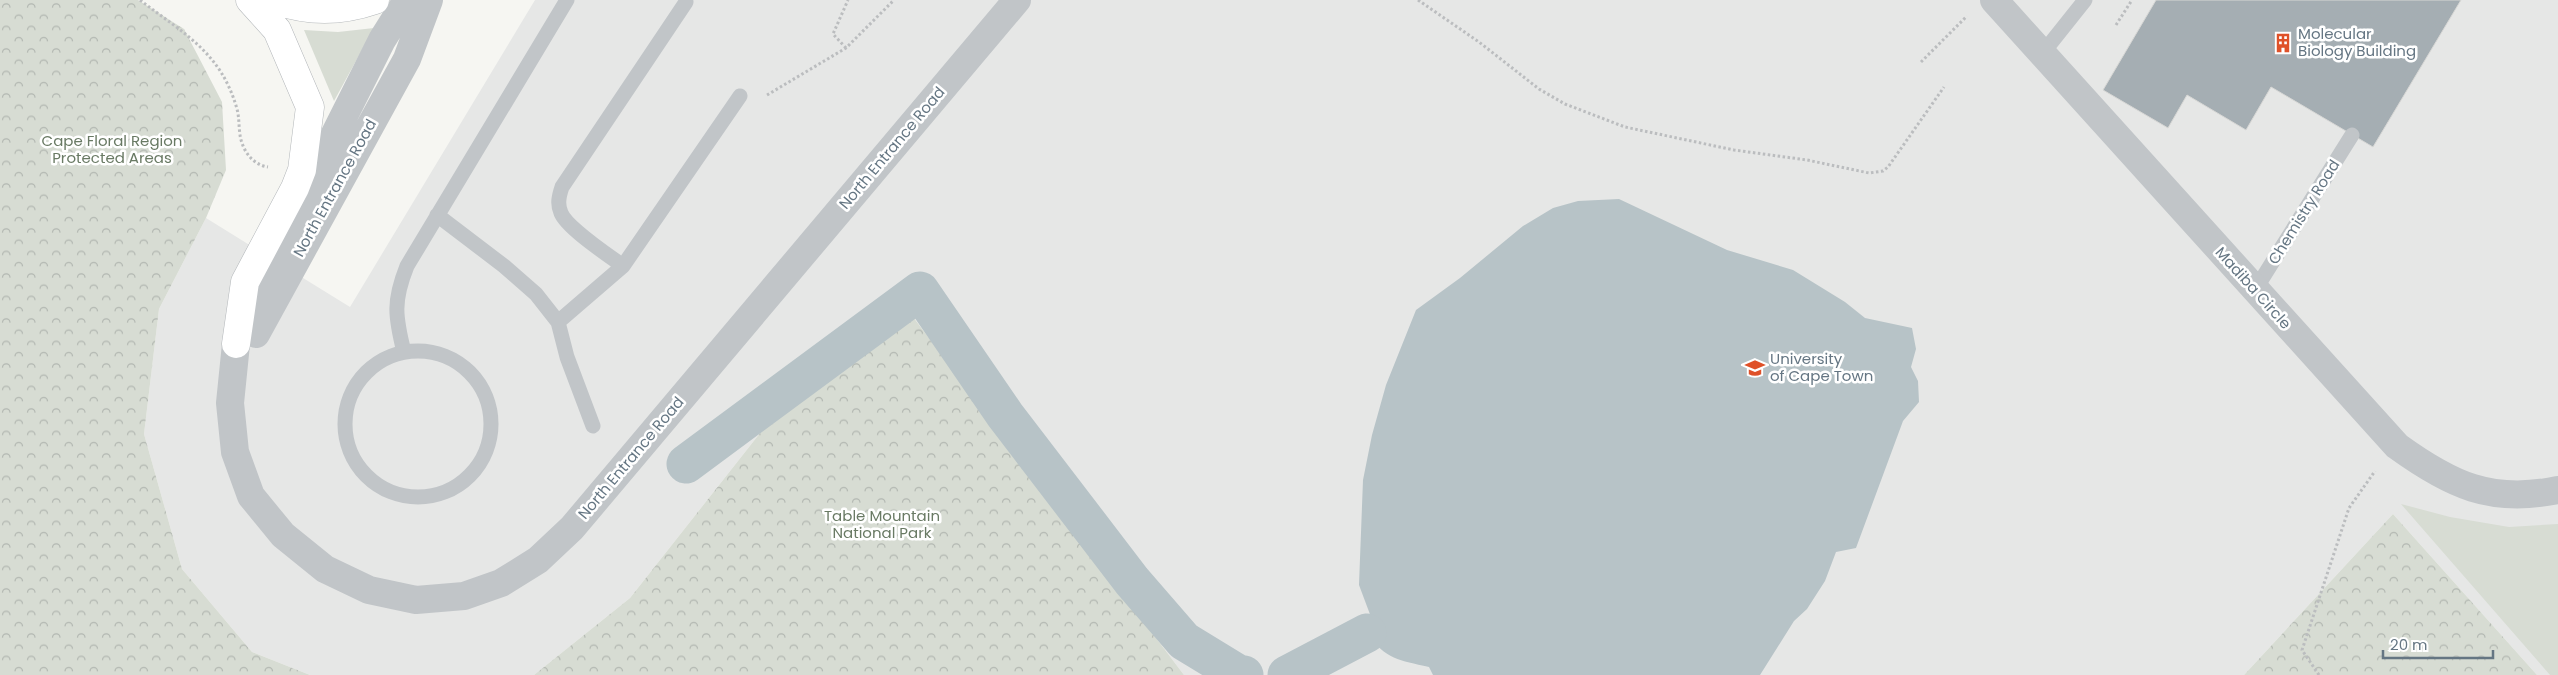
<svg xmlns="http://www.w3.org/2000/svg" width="2558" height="675" font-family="Poppins,sans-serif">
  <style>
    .built { fill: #e6e7e6 }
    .green { fill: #d7dcd3 }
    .park { fill: url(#park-crowns) }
    .water { fill: #b7c3c7 }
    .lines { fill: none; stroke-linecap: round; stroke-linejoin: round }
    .canal { stroke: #b7c3c7; stroke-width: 39 }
    .building { fill: #a5aeb3; stroke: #d7d7d5 }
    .highway-casing { stroke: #b2b6b9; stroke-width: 29 }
    .path { stroke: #bbbdbf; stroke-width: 3; stroke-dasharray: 2.5 2.5; stroke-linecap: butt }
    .lane { stroke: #c1c5c8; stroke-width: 15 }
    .street { stroke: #c1c5c8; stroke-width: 28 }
    .highway { stroke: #fff; stroke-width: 28 }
    .labels { text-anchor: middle; stroke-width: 5; stroke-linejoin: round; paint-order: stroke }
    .poi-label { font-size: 15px; fill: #657683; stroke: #fff; text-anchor: start }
    .park-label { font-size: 15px; fill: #697a64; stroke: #fff }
    .street-label { font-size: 15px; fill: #657683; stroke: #fff }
  </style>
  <defs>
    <pattern id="park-crowns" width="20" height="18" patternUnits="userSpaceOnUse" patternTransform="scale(1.25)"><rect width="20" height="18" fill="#d7dcd3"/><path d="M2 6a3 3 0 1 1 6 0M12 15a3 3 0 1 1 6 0" fill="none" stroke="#b2b7b1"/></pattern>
  </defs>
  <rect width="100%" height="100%" fill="#f6f6f2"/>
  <path class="built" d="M535,0h2023v675h-21l-144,-161 -149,161h-1060l-277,-366 -143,119 -134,170 -96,77h-224l-58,-23 -70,-83 -38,-135 15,-125 47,-91 144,89z"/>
  <path class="green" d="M374,28l-40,73 -30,-71 34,2z
    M2401,504l49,13 59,10 49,-3v151h-8z"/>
  <path class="park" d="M0,0h138l46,29 38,73 4,68 -20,48 -47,91 -15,125 38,135 70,83 58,23h-310z
    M907,309l277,366h-650l96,-77 134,-170z
    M2393,514l144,161h-293z"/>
  <path class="water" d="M1619,199l108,51 66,20 52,32 20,16 47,10 4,21 -5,18 7,14 1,21 -16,19 -47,127 -20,4 -11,29 -18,28 -13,12 -34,54h-327l-4,-8c-30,-7 -43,-7 -62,-34l4,-16 -12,-32 4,-105 9,-45 14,-50 30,-75 44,-32 63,-52 30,-18 25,-7z"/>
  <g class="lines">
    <path class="canal" d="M686,464l234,-173 85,124 127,166 52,60 54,33 6,1
      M1287,675l80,-42"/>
  </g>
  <path class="building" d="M2156,0h305l-88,147 -102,-60 -25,43 -59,-35 -19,33 -65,-38z"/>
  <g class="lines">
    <defs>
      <path id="highway" d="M274,0c35,12 66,12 101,0
        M236,344l9,-62 50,-94 7,-18 8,-63 -33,-77 -27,-30"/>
    </defs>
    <use href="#highway" class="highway-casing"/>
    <path class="path" d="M140,0c44,34 81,52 97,109 3,11 1,23 5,34 4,12 13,22 26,24
      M1418,0l61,42 60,47 26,15 60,23 109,23 73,10 62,13 14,-2 5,-4 56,-80
      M2116,25l16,-25
      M846,48l-13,-14 15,-34
      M1921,62l46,-46
      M767,95l79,-47 48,-48
      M2319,675l-17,-25 47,-142 26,-37"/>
    <path class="lane" d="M2042,54l43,-54
      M437,215l67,51 32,28 22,28 9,35 26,69
      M623,266c-15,-11 -56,-38 -62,-53 -4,-9 -2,-17 1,-26l124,-185
      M2255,290l97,-155
      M558,322l65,-56 117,-170
      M345 424a73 73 0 1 1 146 0a73 73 0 1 1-146 0Z
      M404,352c-9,-36 -11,-51 3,-86l160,-266"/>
    <path class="street" d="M407,0l-25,40 -125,249 -21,55 -6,59 5,49 16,44 32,39 42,34 44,21 47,10 48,-4 37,-13 37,-23 34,-32 445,-528
      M1994,0l403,446c54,39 94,58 161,44
      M256,334l151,-275 22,-59"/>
    <use href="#highway" class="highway"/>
  </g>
  <defs>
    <symbol id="building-bare" viewBox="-9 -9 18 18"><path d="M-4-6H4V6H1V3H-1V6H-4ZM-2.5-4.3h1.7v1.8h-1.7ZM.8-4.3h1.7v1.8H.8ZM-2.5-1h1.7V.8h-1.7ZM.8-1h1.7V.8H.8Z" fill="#df5129" stroke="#fff" stroke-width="2.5" paint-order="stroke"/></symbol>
    <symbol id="university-bare" viewBox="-9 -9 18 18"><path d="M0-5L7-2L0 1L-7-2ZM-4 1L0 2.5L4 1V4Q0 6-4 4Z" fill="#df5129" stroke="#fff" stroke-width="2.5" paint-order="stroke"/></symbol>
  </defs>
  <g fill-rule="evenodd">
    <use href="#building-bare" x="2269" y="29" width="28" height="28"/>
    <use href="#university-bare" x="1741" y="354" width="28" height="28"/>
  </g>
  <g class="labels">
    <g class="poi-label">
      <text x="2298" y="39">Molecular<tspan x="2298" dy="17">Biology Building</tspan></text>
      <text x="1770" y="364">University<tspan x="1770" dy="17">of Cape Town</tspan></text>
    </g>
    <g class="park-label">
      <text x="112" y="146">Cape Floral Region<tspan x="112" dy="17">Protected Areas</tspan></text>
      <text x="882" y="521">Table Mountain<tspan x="882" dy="17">National Park</tspan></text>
    </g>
    <g class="street-label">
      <text transform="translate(892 148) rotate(-50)" y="5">North Entrance Road</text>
      <text transform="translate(335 188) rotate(-61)" y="5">North Entrance Road</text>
      <text transform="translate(2304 212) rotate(-58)" y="5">Chemistry Road</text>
      <text transform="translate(2253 288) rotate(48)" y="5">Madiba Circle</text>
      <text transform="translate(631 458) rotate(-50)" y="5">North Entrance Road</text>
    </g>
  </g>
  <path d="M2383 650v8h110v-8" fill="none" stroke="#657683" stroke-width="2.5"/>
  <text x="2390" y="650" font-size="15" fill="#657683" stroke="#ffffff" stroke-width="4" paint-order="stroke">20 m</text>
</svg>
